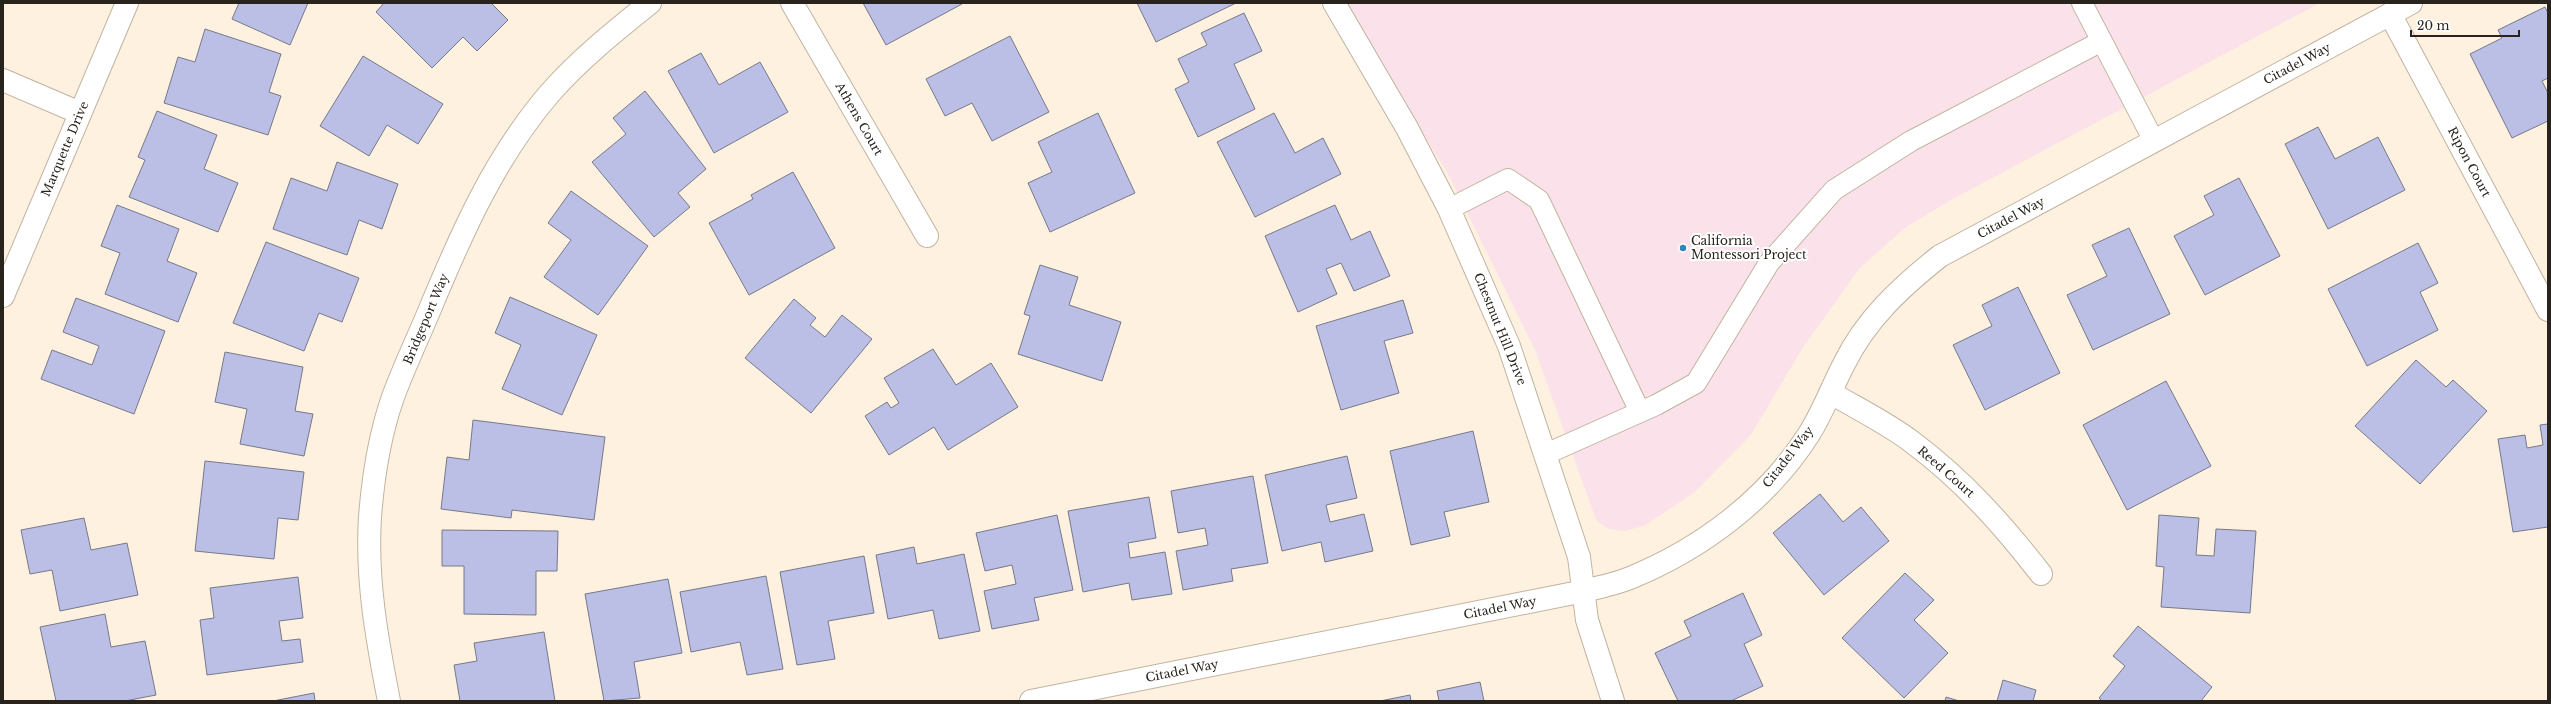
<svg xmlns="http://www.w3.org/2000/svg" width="2551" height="704" font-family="'Libre Baskerville',serif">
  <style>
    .education { fill: #fbe2ea }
    .building { fill: #bbbfe5; stroke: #76788a }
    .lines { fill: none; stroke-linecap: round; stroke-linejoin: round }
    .service-casing { stroke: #c0b3a1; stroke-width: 22 }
    .minor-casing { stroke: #c0b3a1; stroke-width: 24 }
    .service { stroke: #fff; stroke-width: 20 }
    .minor { stroke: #fff; stroke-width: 22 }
    .poi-dot { fill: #3188b7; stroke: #fff; stroke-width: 1.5 }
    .labels { text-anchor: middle; stroke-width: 4; stroke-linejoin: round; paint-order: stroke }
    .street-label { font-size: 12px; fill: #28241d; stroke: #fff }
    .poi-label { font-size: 12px; fill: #28241d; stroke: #fff; text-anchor: start }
  </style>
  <rect width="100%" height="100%" fill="#fff1df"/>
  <path class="education" d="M1341,3h979l-367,196 -47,28 -47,42 -57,80 -51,86 -57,58 -50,33 -20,5 -16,-2 -12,-9 -61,-170 -88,-178z"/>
  <path class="building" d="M239,3h69l-18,42 -58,-26z
    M384,3h107l17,17 -31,31 -14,-14 -31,31 -56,-56z
    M863,3h99v1l-76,41z
    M1137,3h99l-80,39z
    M2545,7l3,6v65l-6,3 6,12v28l-36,17 -42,-84 32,-16 -4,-8z
    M1244,13l18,38 -28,13 21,45 -57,28 -23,-48 14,-7 -11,-23 29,-14 -6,-12z
    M205,29l76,25 -12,38 12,4 -13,39 -104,-32 14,-46 17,5z
    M1010,36l39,76 -57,29 -20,-38 -27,13 -19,-37z
    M701,53l18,32 41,-23 28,50 -74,41 -46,-82z
    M363,56l80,48 -25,40 -31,-19 -18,31 -49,-30z
    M645,91l61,78 -28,24 12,14 -36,30 -62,-75 34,-28 -13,-16z
    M157,111l60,24 -13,34 34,14 -20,49 -89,-35 16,-37 -7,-3z
    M1098,113l37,80 -85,39 -22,-49 24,-11 -14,-30z
    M1274,113l21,40 28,-15 18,36 -86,43 -38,-75z
    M2318,127l17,32 43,-22 27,53 -77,39 -43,-85z
    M337,162l61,22 -16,45 -23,-9 -12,35 -74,-26 18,-51 36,13z
    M793,172l42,76 -86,47 -40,-72 44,-24 -2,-4z
    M2239,178l41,78 -75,39 -31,-59 40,-21 -10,-19z
    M571,191l77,55 -50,69 -54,-38 27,-37 -23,-17z
    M117,205l62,24 -12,32 30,12 -19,49 -73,-28 15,-41 -19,-7z
    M1335,205l16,35 19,-9 20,45 -36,15 -13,-28 -15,6 11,25 -39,18 -33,-76z
    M2129,228l41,86 -77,36 -26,-55 40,-19 -15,-31z
    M266,242l93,36 -17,44 -23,-9 -15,38 -71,-28z
    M2418,243l20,40 -18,9 18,38 -71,36 -39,-77z
    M1040,265l38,12 -9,28 52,17 -19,59 -84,-27 12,-38 -6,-2z
    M2018,287l42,86 -75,37 -32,-65 39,-19 -10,-21z
    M510,297l87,38 -35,80 -60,-26 19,-44 -26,-12z
    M76,298l89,33 -31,83 -93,-35 11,-29 40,15 7,-19 -36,-14z
    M794,299l22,19 -6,7 15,12 17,-22 30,24 -61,74 -66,-55z
    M1403,300l10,33 -29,8 15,52 -58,17 -25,-84z
    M933,349l23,36 35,-22 27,44 -70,43 -14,-23 -45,28 -24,-39 22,-14 4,6 8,-5 -15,-25z
    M225,352l78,15 -8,44 18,3 -9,42 -64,-12 7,-35 -32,-7z
    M2416,360l30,27 7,-7 34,31 -67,73 -65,-58z
    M2166,381l45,85 -84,44 -44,-85z
    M473,420l132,17 -11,83 -82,-10 -1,8 -70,-9 6,-52 22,3z
    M2548,424v103l-35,5 -15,-93 27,-4 2,13 16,-3 -3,-20z
    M1473,431l16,71 -45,10 6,24 -39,9 -21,-94z
    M1347,456l10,42 -31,7 4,17 34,-8 9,37 -48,11 -4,-20 -39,9 -17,-76z
    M205,461l99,11 -6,48 -20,-2 -4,41 -79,-8z
    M1253,476l15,87 -37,6 2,12 -50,9 -7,-39 32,-6 -3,-17 -27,5 -7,-42z
    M1820,494l23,28 18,-15 28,34 -65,54 -51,-62z
    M1149,497l7,41 -28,5 2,15 35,-6 7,42 -40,6 -3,-17 -46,9 -15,-81z
    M1057,515l16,75 -39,8 5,22 -47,9 -8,-38 32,-7 -4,-19 -27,6 -9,-38z
    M2159,515l40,3 -3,37 18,1 2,-27 40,2 -6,82 -89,-6 3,-40 -8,-1z
    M84,518l7,32 36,-7 11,52 -78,16 -8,-41 -22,4 -9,-44z
    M442,530l116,1 -1,40h-21v44l-72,-1v-48h-22z
    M914,547l3,17 47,-10 16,77 -41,8 -6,-29 -45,9 -12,-64z
    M864,556l10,57 -46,8 7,38 -38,6 -17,-93z
    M1905,573l29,27 -20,20 34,33 -44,45 -62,-60z
    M766,576l17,93 -36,6 -7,-33 -49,10 -11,-60z
    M298,577l5,41 -24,3 3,20 18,-2 3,23 -96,13 -7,-55 14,-2 -4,-30z
    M668,579l14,74 -48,9 6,36 -36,3 -19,-107z
    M1743,593l19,42 -18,9 19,42 -32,15h-53l-23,-48 36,-17 -7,-15z
    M105,614l6,33 34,-6 11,54 -31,6h-69l-16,-74z
    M2138,626l74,61 -11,14h-99l-3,-3 26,-32 -12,-10z
    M544,632l11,69h-95l-6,-36 23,-4 -3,-18z
    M2003,680l33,10 -3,11h-36z
    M1480,682l4,19h-45l-2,-10z
    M314,693l1,8h-42z
    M1410,695l1,6h-31z
    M1946,697l13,4h-14z"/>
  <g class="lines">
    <defs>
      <path id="service" d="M2082,3l72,138
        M1449,209l59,-30 31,21 101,212
        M1546,454l110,-49 40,-22 73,-120 65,-73 77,-49 191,-100"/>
      <path id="minor" d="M792,3l135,233
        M1334,3l73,125 42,81 60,137 70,211 8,63 26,81
        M2390,14l158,296
        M3,80l77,33
        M3,296l124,-293
        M1831,393c27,16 56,30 81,49 51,38 90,82 129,132
        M389,701c-12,-61 -23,-122 -19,-184 3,-39 10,-83 23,-120 11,-30 25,-59 37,-88 32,-77 65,-152 120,-216 30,-34 65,-62 100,-90
        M1031,701l553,-110c15,-4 32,-7 46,-13 71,-29 137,-78 179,-144 14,-22 23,-47 35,-70 22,-45 57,-77 96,-108l471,-253"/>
    </defs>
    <use href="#service" class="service-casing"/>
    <use href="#minor" class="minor-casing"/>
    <use href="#service" class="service"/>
    <use href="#minor" class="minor"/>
  </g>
  <circle class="poi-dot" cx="1683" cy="248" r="4"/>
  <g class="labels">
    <g class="street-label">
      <text transform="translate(2297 64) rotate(-28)" y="4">Citadel Way</text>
      <text transform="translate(859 119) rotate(60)" y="4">Athens Court</text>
      <text transform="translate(65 149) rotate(-67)" y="4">Marquette Drive</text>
      <text transform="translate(2469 162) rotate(62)" y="4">Ripon Court</text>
      <text transform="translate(2011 218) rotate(-28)" y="4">Citadel Way</text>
      <text transform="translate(426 319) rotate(-67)" y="4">Bridgeport Way</text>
      <text transform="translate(1500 329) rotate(68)" y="4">Chestnut Hill Drive</text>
      <text transform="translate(1788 457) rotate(-52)" y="4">Citadel Way</text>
      <text transform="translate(1946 472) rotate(41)" y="4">Reed Court</text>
      <text transform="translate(1500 608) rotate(-11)" y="4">Citadel Way</text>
      <text transform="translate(1182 671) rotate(-11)" y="4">Citadel Way</text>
    </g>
    <g class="poi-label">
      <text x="1691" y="245">California<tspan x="1691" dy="14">Montessori Project</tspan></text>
    </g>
  </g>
  <rect width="2551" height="704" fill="none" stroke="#28241d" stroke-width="8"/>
  <path d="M2411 30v6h108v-6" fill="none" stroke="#28241d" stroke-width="2"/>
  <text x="2417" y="30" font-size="12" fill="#28241d" stroke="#ffffff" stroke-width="3" paint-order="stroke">20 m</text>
</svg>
